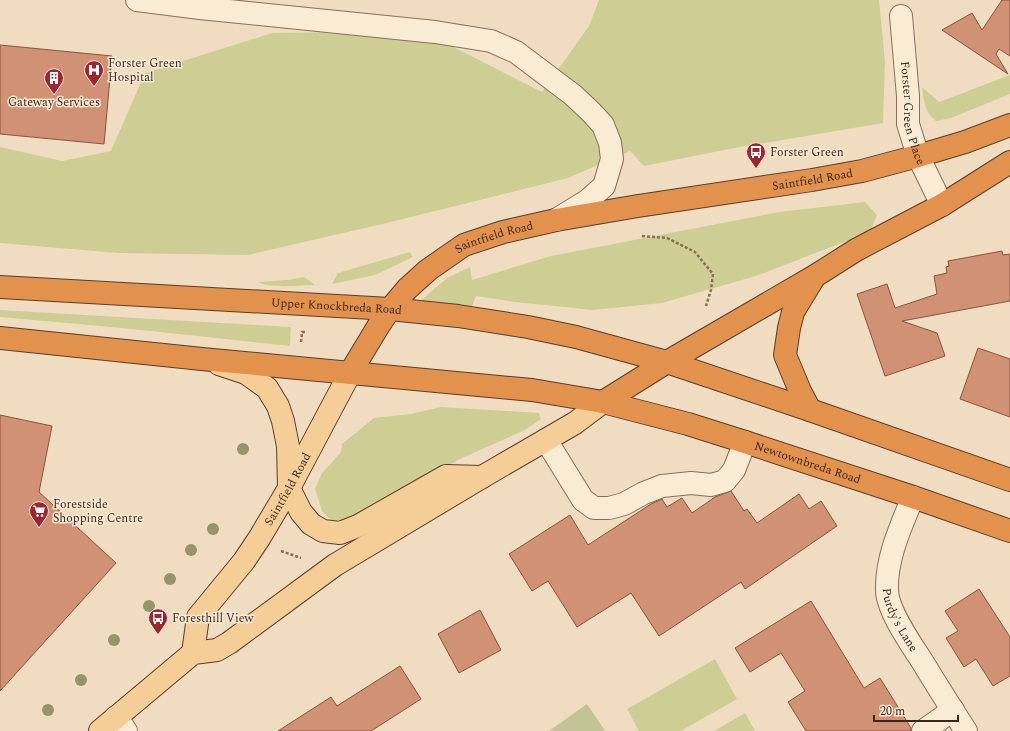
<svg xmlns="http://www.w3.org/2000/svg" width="1010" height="731" font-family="Spectral,serif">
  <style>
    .green { fill: #cece94 }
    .cemetery { fill: #c2c394 }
    .building { fill: #d09175; stroke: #8a533c }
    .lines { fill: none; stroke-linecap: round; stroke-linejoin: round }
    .minor-casing { stroke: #8a6d58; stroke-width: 24 }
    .major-casing { stroke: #583c2c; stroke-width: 24 }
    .highway-casing { stroke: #583c2c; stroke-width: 24 }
    .path { stroke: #8a6d58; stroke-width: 2.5; stroke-dasharray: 3 2; stroke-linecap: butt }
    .minor { stroke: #faebd4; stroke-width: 22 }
    .major { stroke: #f5ce97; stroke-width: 22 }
    .highway { stroke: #e3924d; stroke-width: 22 }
    .tree { fill: #97936a }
    .labels { text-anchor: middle; stroke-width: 3; stroke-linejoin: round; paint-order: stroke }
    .poi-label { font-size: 12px; fill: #39271d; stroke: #f7e8d1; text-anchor: start }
    .street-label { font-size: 12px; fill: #39271d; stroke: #f7e8d1 }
  </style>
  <rect width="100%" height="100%" fill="#f0ddc1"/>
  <path class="green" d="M599,0h280l6,62 -2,61 -154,26 -85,17 -14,-15 -62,27 -177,44 -143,33 -130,-2 -118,-10v-96l62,14 49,-10 34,-78 127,-40 150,-2 120,61 47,-66z
    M1010,75v19l-59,24 -15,3c-12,-9 -12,-21 -14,-34l17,15z
    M865,202l12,13 -7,17 -114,44 -94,27 -69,7 -79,-8 -38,-6 -5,13 -53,-6 29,-25 23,-11 2,13 79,-24 228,-44z
    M410,252l3,5 -38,18 -43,9 6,-11z
    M304,277l11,8c-15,0 -44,4 -57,-3l30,-2z
    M0,310l291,17 -1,19 -168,-18 -122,-11z
    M441,407l98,6 2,6 -16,11 -65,29 -103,58 -13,3h-13l-9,-9 -7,-22 7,-16 19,-21 1,-8 32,-26 37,-4z
    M715,659l22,40 -56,32h-42l-12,-22z
    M745,713l10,18h-41z"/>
  <path class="cemetery" d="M587,704l18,27h-56z"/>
  <path class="building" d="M1002,0h8v56l-11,-7 -3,5 12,20 -66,-44 30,-17 10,17z
    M0,45l112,11 -8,88 -104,-10z
    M1002,251l1,4 7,-1v47l-108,20 35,12 8,23 -60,20 -28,-82 30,-10 8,24 42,-14 -3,-18 13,-3 -1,-6 3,-1 -1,-5z
    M978,348l32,11v58l-50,-18z
    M0,415l52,11 -13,66 77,71 -116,128z
    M731,491l13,20 3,-2 10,14 42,-29 10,15 12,-8 16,25 -92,63 -4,-7 -82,54 -28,-43 -54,34 -29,-46 -16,10 -23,-37 61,-39 18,30 63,-41 11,-5 5,8 15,-9 10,15 23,-16z
    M979,589l31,48v39l-17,10 -17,-27 -12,8 -18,-29 12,-7 -13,-20z
    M811,601l53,87 16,-10 31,50v3h-105l-18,-29 17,-11 -24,-38 -31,19 -15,-24z
    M480,610l21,40 -42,23 -21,-39z
    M400,666l21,33 -50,32h-93l53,-34 6,9z"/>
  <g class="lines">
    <defs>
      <g id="minor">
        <path d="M137,0l63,8 235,24 56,9 25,11 57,43 18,17 12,13 7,18 2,16 -8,27 -17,15 -31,19"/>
        <path id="s1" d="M901,16l7,80v28l10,32 24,49"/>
        <path d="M546,440l37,60 11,8h15l15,-4 20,-11 18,-7 29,-3 20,2 14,-4 9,-11 11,-28"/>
        <path id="s2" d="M913,497c-12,29 -27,61 -26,93 0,20 24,54 35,71 14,23 29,47 44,70"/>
        <path d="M116,717l10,14"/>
        <path d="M923,731l30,-21"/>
      </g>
      <g id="major">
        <path d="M219,364l27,9 21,15 11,18 5,15 5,25 1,42 12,24 10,12 12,7 17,2 18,-7 88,-50 36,1"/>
        <path id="s3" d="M193,653l5,-36 46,-56 16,-24 29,-49 61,-115"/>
        <path d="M100,731l93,-78 24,-3 12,-7 106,-78 147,-88 93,-54 28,-21"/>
      </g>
      <g id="highway">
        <path id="s4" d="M0,287l390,22 68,7 70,11 48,10 91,25 143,48 200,70"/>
        <path id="s5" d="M0,338l202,21 330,31 71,12 85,22 57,18 168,55 97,34"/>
        <path id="s6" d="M350,373l29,-48 11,-16 17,-20 21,-19 36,-25 39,-13 53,-12 82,-14 174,-26 50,-9 56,-15 47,-14 45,-17"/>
        <path d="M603,402l64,-40 148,-86 41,-26 86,-45 68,-43"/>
        <path d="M810,410l-10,-19 -15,-36 4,-27 4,-16 20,-33"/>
      </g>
    </defs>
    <use href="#minor" class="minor-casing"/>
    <use href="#major" class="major-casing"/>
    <use href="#highway" class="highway-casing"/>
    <path class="path" d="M642,236l25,2 28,14 18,22 -2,16 -5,16
      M301,342l1,-10h5
      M281,551l20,7"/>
    <use href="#minor" class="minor"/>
    <use href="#major" class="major"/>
    <use href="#highway" class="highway"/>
  </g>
  <g class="tree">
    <circle cx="243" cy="449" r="6"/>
    <circle cx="213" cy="529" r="6"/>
    <circle cx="191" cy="550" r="6"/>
    <circle cx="170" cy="579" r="6"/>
    <circle cx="149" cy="606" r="6"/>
    <circle cx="114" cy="640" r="6"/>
    <circle cx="81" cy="680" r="6"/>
    <circle cx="48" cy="710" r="6"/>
  </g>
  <defs>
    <symbol id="hospital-pin" viewBox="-11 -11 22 30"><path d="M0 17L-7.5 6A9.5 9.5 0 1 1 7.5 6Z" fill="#9c2532" stroke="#f7e8d1"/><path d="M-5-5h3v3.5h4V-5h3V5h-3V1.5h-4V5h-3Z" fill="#fff"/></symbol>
    <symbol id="building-pin" viewBox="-11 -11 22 30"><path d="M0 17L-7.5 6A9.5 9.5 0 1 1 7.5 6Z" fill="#9c2532" stroke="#f7e8d1"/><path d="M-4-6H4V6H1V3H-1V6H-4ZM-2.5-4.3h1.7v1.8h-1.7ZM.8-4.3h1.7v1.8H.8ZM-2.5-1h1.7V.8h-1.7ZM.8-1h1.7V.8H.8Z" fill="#fff"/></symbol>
    <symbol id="bus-pin" viewBox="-11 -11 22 30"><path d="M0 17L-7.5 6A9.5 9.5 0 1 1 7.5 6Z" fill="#9c2532" stroke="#f7e8d1"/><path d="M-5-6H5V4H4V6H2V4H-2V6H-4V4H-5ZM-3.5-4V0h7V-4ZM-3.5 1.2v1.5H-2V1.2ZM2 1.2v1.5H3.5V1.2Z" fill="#fff"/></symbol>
    <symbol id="supermarket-pin" viewBox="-11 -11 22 30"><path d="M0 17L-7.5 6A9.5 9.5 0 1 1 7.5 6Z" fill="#9c2532" stroke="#f7e8d1"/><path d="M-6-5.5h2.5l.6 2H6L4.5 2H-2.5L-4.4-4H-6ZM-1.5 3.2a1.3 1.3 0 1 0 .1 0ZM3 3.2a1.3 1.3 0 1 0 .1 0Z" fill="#fff"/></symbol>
  </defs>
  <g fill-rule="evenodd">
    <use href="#hospital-pin" x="83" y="59" width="22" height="30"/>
    <use href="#building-pin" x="43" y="67" width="22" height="30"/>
    <use href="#bus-pin" x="745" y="141" width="22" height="30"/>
    <use href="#supermarket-pin" x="28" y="500" width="22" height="30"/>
    <use href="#bus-pin" x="147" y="607" width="22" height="30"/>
  </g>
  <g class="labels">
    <g class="poi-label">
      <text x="108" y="67">Forster Green<tspan x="108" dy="14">Hospital</tspan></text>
      <text x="54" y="106" text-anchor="middle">Gateway Services</text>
      <text x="770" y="156">Forster Green</text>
      <text x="53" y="508">Forestside<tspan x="53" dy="14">Shopping Centre</tspan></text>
      <text x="172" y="622">Foresthill View</text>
    </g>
    <g class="street-label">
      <text dy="4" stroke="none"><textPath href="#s1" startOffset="98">Forster Green Place</textPath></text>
      <text dy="4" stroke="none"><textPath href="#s6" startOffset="529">Saintfield Road</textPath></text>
      <text dy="4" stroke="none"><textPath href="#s6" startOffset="205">Saintfield Road</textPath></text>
      <text dy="4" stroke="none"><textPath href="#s4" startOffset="337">Upper Knockbreda Road</textPath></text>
      <text dy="4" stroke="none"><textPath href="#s5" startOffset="820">Newtownbreda Road</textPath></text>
      <text dy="4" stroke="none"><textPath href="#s3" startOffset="193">Saintfield Road</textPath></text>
      <text dy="4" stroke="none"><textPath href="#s2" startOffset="130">Purdy's Lane</textPath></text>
    </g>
  </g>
  <path d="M874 715v6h84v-6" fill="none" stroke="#39271d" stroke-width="2"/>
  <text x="880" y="715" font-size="12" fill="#39271d" stroke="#f7e8d1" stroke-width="3" paint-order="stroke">20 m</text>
</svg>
